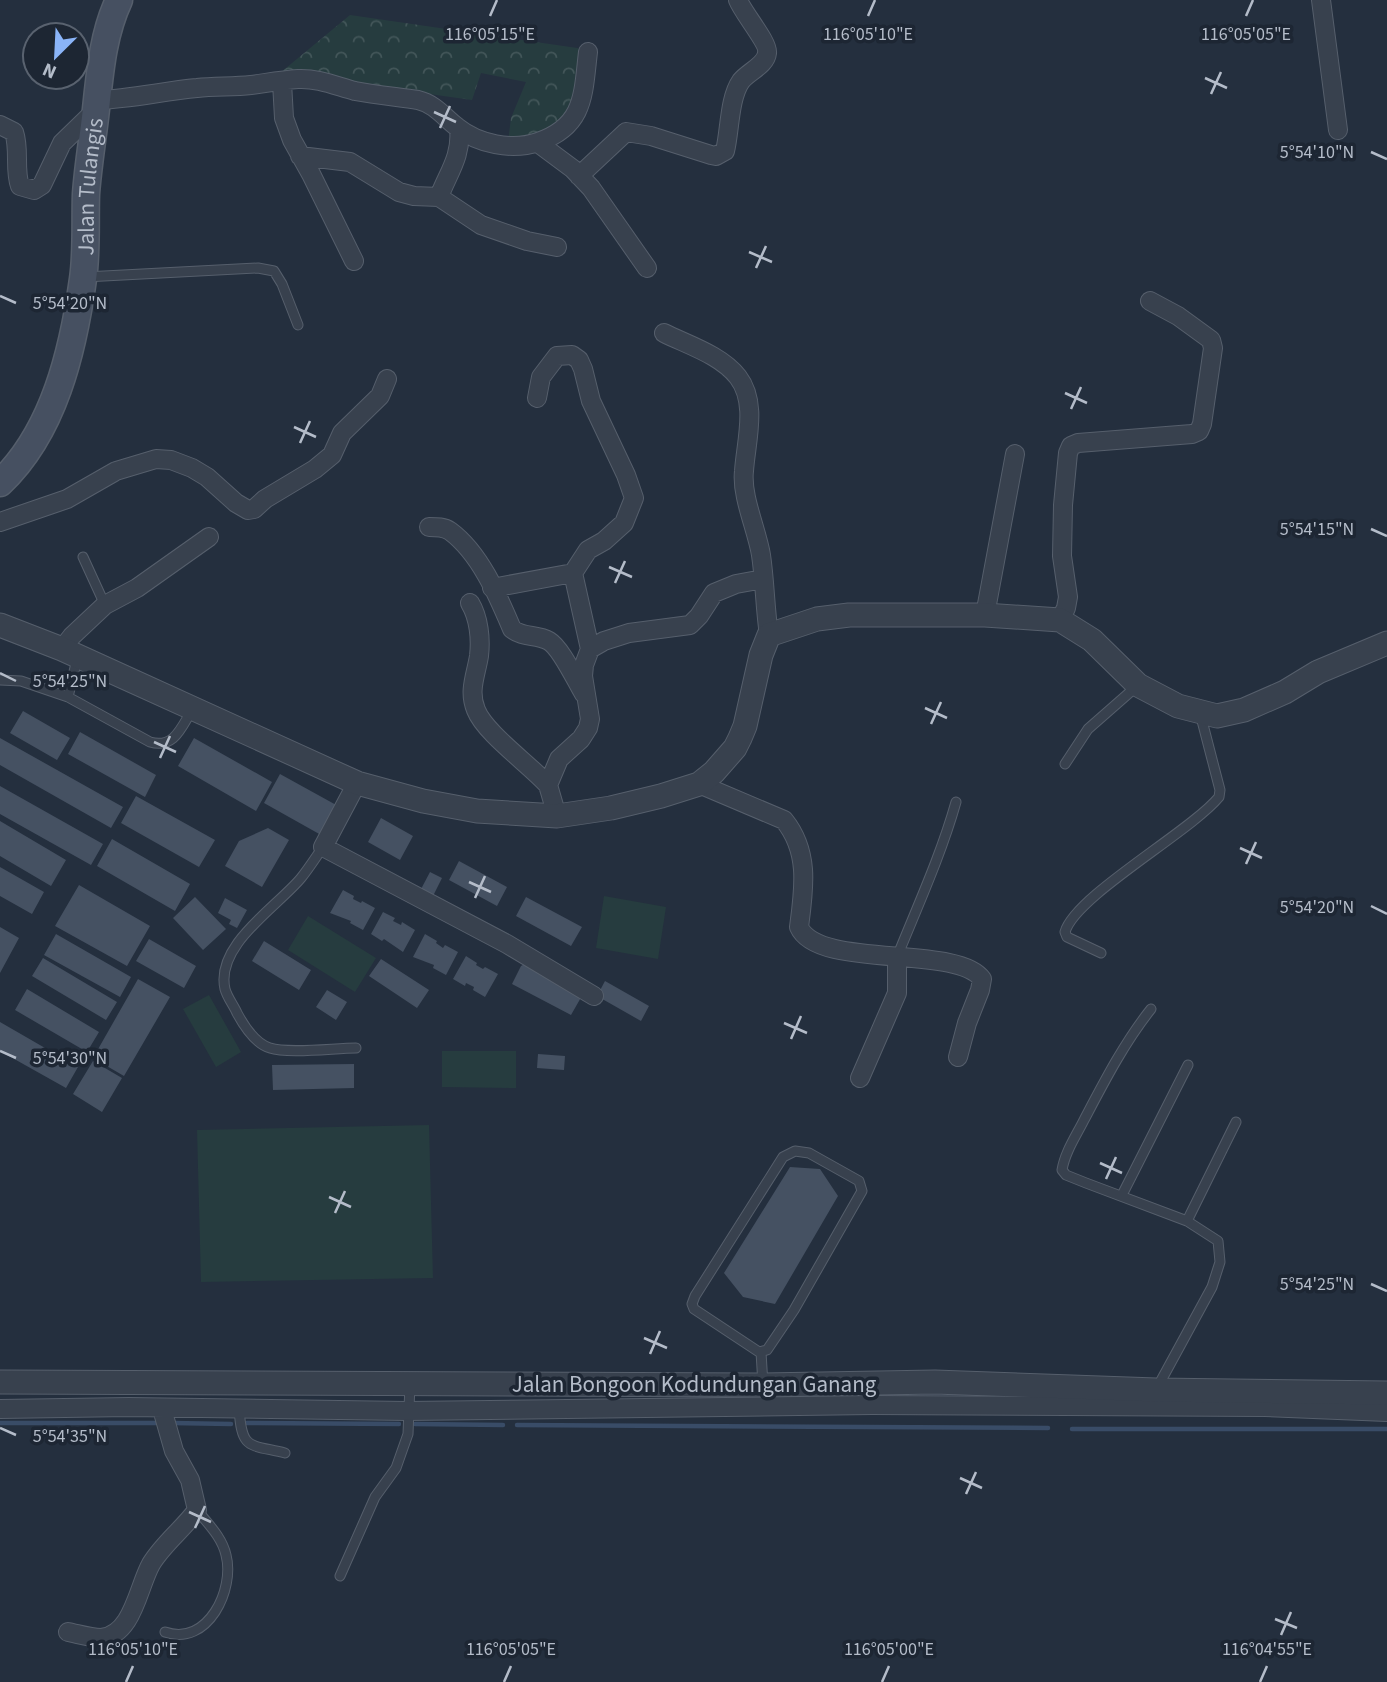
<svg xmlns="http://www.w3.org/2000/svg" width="1387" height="1682" font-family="'Source Sans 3',sans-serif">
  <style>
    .grass { fill: #263c3f }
    .forest { fill: url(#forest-crowns) }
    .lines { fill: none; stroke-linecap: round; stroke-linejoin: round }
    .stream { stroke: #394c67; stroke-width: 4.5 }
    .building { fill: #455162 }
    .service-casing { stroke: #565f6c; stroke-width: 11 }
    .minor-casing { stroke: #565f6c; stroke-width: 20 }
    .tertiary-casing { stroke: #565f6c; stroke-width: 25 }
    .secondary-casing { stroke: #565f6c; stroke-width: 29 }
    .service { stroke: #38414e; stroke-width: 9 }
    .minor { stroke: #38414e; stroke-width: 18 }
    .tertiary { stroke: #38414e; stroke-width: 23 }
    .secondary { stroke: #465061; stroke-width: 26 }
    .ticks { fill: none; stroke: #b4bcc9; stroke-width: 2.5 }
    .labels { text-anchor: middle; stroke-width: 7; stroke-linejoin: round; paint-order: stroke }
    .street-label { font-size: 23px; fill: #b4bcc9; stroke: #1d2633 }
    .ticks-label { font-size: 18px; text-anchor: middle; fill: #b4bcc9; stroke: #1d2633; stroke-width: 7; stroke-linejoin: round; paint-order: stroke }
  </style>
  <defs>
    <pattern id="forest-crowns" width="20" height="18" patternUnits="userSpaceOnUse" patternTransform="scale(1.75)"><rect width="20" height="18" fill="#263c3f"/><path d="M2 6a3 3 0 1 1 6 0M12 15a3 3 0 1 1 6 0" fill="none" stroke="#435659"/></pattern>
  </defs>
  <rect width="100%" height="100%" fill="#242f3e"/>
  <path class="grass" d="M604,896l62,11 -8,52 -62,-11z
    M308,916l68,42 -21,34 -67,-42z
    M209,995l32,57 -25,15 -33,-58z
    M442,1051h74v37l-74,-1z
    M429,1125l4,153 -232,4 -4,-152z"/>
  <path class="forest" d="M350,15l234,34 -4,44 -25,35 -47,14 3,-24 15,-36 -45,-9 -9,27 -192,-27z"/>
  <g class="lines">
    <path class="stream" d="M0,1423h156
      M172,1423l59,1
      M247,1423l152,1
      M415,1424l88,1
      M517,1425l531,3
      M1072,1429h315"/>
  </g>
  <path class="building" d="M23,711l47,27 -13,22 -47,-27z
    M80,732l76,43 -11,22 -77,-43z
    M0,738l123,69 -12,21 -111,-63z
    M194,738l78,44 -16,29 -78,-45z
    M280,774l58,32 -17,29 -57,-32z
    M0,786l103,58 -12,21 -91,-51z
    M136,796l79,44 -16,27 -78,-44z
    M381,818l32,18 -13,24 -32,-18z
    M0,821l66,39 -15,26 -51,-30z
    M268,828l21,12 -27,47 -37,-21 14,-25z
    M112,839l78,45 -15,27 -78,-45z
    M459,861l48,26 -10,19 -48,-26z
    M0,867l44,25 -12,22 -32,-18z
    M430,872l12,6 -10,20 -12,-7z
    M79,885l71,41 -23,40 -72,-40z
    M343,890l11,6 -1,3 8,4 1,-2 13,7 -12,22 -13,-7 1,-2 -21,-8z
    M195,897l31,32 -23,21 -30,-32z
    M526,897l56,30 -11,19 -55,-30z
    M225,898l22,12 -10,18 -8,-4 2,-4 -13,-7z
    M383,912l12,6 -2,3 8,4 1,-3 13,8 -12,22 -19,-13 -2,2 -11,-7z
    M0,927l19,11 -19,35z
    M56,934l75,43 -11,20 -76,-42z
    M425,934l12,7 -1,2 7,5 2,-3 13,7 -12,23 -13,-7 1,-3 -21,-8z
    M149,939l47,27 -12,22 -48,-27z
    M264,941l47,29 -12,20 -47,-29z
    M466,956l11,7 -1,2 7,4 2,-2 13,7 -13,23 -12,-7 1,-3 -8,-4 -1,3 -12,-7z
    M43,958l74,44 -11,18 -74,-44z
    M381,959l48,31 -12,18 -48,-32z
    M526,963l57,31 -12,21 -59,-31 9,-18z
    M138,979l32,18 -46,79 -31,-18z
    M605,981l44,25 -8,15 -44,-25z
    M27,989l72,43 -12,20 -72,-42z
    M327,990l20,12 -11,18 -20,-13z
    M0,1022l78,45 -12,21 -66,-37z
    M538,1054l27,2 -1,14 -27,-2z
    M93,1061l29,17 -20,34 -29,-18z
    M354,1064v24l-81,2 -1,-25z
    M790,1167l30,2 18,27 -63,108 -32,-7 -19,-24z"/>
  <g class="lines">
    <defs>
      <path id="service" d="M85,277l173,-9 16,3 8,13 16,41
        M83,557l22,48
        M77,659l-9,38 82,45c24,7 31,-14 42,-32
        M0,680l21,1 47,16
        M1065,764l23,-35 49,-43
        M323,847c-7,10 -14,21 -22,31 -24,29 -86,67 -76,111 2,8 9,17 12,24 7,13 19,31 33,35 18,6 65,0 86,0
        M1101,953l-34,-16 -2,-5c10,-36 125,-100 154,-135l1,-7 -20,-77
        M897,957c21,-52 44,-102 59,-155
        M1151,1009c-27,34 -47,73 -67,111 -8,16 -19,32 -22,50l4,5 20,8 101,38 31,20 2,21 -8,25 -55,101
        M795,1151l14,2 50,28 3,10 -68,119 -27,40 -8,2 -65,-43 -2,-5 3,-8 88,-139z
        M1122,1195l66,-130
        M1187,1221l49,-99
        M761,1352l2,33
        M239,1409c3,41 9,35 46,44
        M340,1576l35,-79 21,-29 12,-34 2,-50
        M165,1632c43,15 70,-43 61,-77 -4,-18 -18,-31 -29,-45"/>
      <path id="minor" d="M1321,0l17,130
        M282,82l2,36 8,22 19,34 43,87
        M97,100c34,-1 66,-9 100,-12 18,-2 36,-1 54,-3 15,-2 31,-5 47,-6 20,-1 38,7 57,12 21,4 43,6 63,9 17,4 26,17 39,27 21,17 55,24 81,15 47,-16 45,-48 50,-90
        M0,125l14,7c6,18 0,37 6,54l14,4 8,-5 20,-42 34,-33
        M538,143l35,26 18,19 56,80
        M300,156l50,6 49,30 15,4 25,1 42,28 46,16 30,6
        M579,176l47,-44 25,4 60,19 5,1 9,-5c5,-20 4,-53 16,-70 7,-9 25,-16 26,-28 2,-10 -24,-40 -29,-53
        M439,197c9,-24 23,-41 20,-68
        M664,333c24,12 57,22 74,44 20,26 8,64 6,94 -3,25 13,59 17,84 4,27 4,54 8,80
        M0,522l67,-23 49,-28 40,-12 15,1 21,8 15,9 29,26 12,7 6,-1 11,-10 50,-30 17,-14 10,-22 38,-37 7,-17
        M429,527c8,0 15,0 21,4 30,22 48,65 62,98 11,9 25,5 37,12 12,7 27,40 35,53
        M573,573l17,76
        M492,588l81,-15 15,-23 16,-9 20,-18 10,-25 -8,-23 -35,-74 -8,-32 -4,-9 -7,-5 -15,1 -16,21 -4,21
        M470,603c9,15 11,36 9,53 -3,19 -11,35 -3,54 9,23 53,54 72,75
        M985,615l30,-161
        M1060,620l6,-12 2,-11 -6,-41 1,-51 5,-52 3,-7 7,-3 114,-9 7,-3 3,-7 11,-76 -2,-8 -33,-24 -28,-15
        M62,649l10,-13 33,-31 32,-17 72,-51
        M357,783l-34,64 184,97 87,52
        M699,784l85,36c26,32 20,69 15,107 19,43 158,17 183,52l-2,11 -13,33 -9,34
        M557,816l-9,-31 11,-26 22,-20 7,-11 2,-9 -7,-43 1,-11 6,-16 14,-8 25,-8 61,-8 9,-9 15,-23 22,-9 27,-5
        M860,1078l37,-85v-36
        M0,1409l129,-2 278,4 465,-6 393,2 122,5
        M68,1632c10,2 23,6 33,6 32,-3 37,-51 50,-74 12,-20 32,-35 46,-54l-7,-30 -16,-29 -12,-42"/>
      <path id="tertiary" d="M0,625l62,24 295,134 66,18 54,10 80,5 54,-8 50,-12 38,-12 15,-12 21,-24 5,-10 5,-12 16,-71 8,-20 48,-16 32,-4h136l75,5 32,20 46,45 40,21 39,10 27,-6 41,-18 33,-20 69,-29
        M0,1382l763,3 172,-3 221,8 231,3"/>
      <g id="secondary">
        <path id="s1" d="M0,483c54,-51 73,-132 83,-204 4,-28 2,-57 3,-85 2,-28 7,-57 10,-85 4,-37 7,-75 23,-109"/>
      </g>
    </defs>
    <use href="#service" class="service-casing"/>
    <use href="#minor" class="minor-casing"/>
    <use href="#tertiary" class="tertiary-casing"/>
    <use href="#secondary" class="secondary-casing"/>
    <use href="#service" class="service"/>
    <use href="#minor" class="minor"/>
    <use href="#tertiary" class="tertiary"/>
    <use href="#secondary" class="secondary"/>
  </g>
  <path class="ticks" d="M490,16l7,-16M868,16l7,-16M1246,16l7,-16M1205,78l22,10M1211,94l10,-22M434,112l22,10M440,128l10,-22M1371,152l16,7M749,252l23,10M756,268l10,-22M0,296l16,7M1065,393l22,10M1071,409l10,-22M294,427l22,10M300,443l10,-22M1371,529l16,7M609,567l23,10M615,583l10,-22M0,673l16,8M925,708l22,10M931,724l10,-22M154,742l22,10M160,758l10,-22M1240,848l22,10M1246,864l10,-22M469,882l22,10M475,898l10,-22M1371,906l16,8M784,1023l23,10M791,1039l10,-23M0,1051l16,7M1100,1163l22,10M1106,1179l10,-22M329,1197l22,10M335,1213l10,-22M1371,1284l16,7M644,1338l23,10M650,1354l10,-23M0,1428l16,7M960,1478l22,10M966,1494l10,-22M189,1512l22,10M195,1528l10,-22M1275,1619l22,9M1281,1635l10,-23M126,1682l7,-16M504,1682l7,-16M882,1682l7,-16M1260,1682l7,-16"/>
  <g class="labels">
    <g class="street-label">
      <text dy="8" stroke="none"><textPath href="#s1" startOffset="317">Jalan Tulangis</textPath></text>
      <text x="694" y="1392">Jalan Bongoon Kodundungan Ganang</text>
    </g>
  </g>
  <g class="ticks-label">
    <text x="868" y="40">116°05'10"E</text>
    <text x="1246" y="40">116°05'05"E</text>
    <text x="490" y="40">116°05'15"E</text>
    <text x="1317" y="158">5°54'10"N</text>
    <text x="70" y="309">5°54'20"N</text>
    <text x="1317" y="535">5°54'15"N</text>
    <text x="70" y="687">5°54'25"N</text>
    <text x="1317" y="913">5°54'20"N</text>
    <text x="70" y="1064">5°54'30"N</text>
    <text x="1317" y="1290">5°54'25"N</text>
    <text x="70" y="1442">5°54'35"N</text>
    <text x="133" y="1655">116°05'10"E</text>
    <text x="511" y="1655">116°05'05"E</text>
    <text x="889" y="1655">116°05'00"E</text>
    <text x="1267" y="1655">116°04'55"E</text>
  </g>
  <g transform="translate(56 56) rotate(204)"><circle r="33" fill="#1d2633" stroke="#59626f" stroke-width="2"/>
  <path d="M0-5L12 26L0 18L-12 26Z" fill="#8ab4f8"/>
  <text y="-10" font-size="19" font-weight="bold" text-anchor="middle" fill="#b4bcc9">N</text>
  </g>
</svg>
